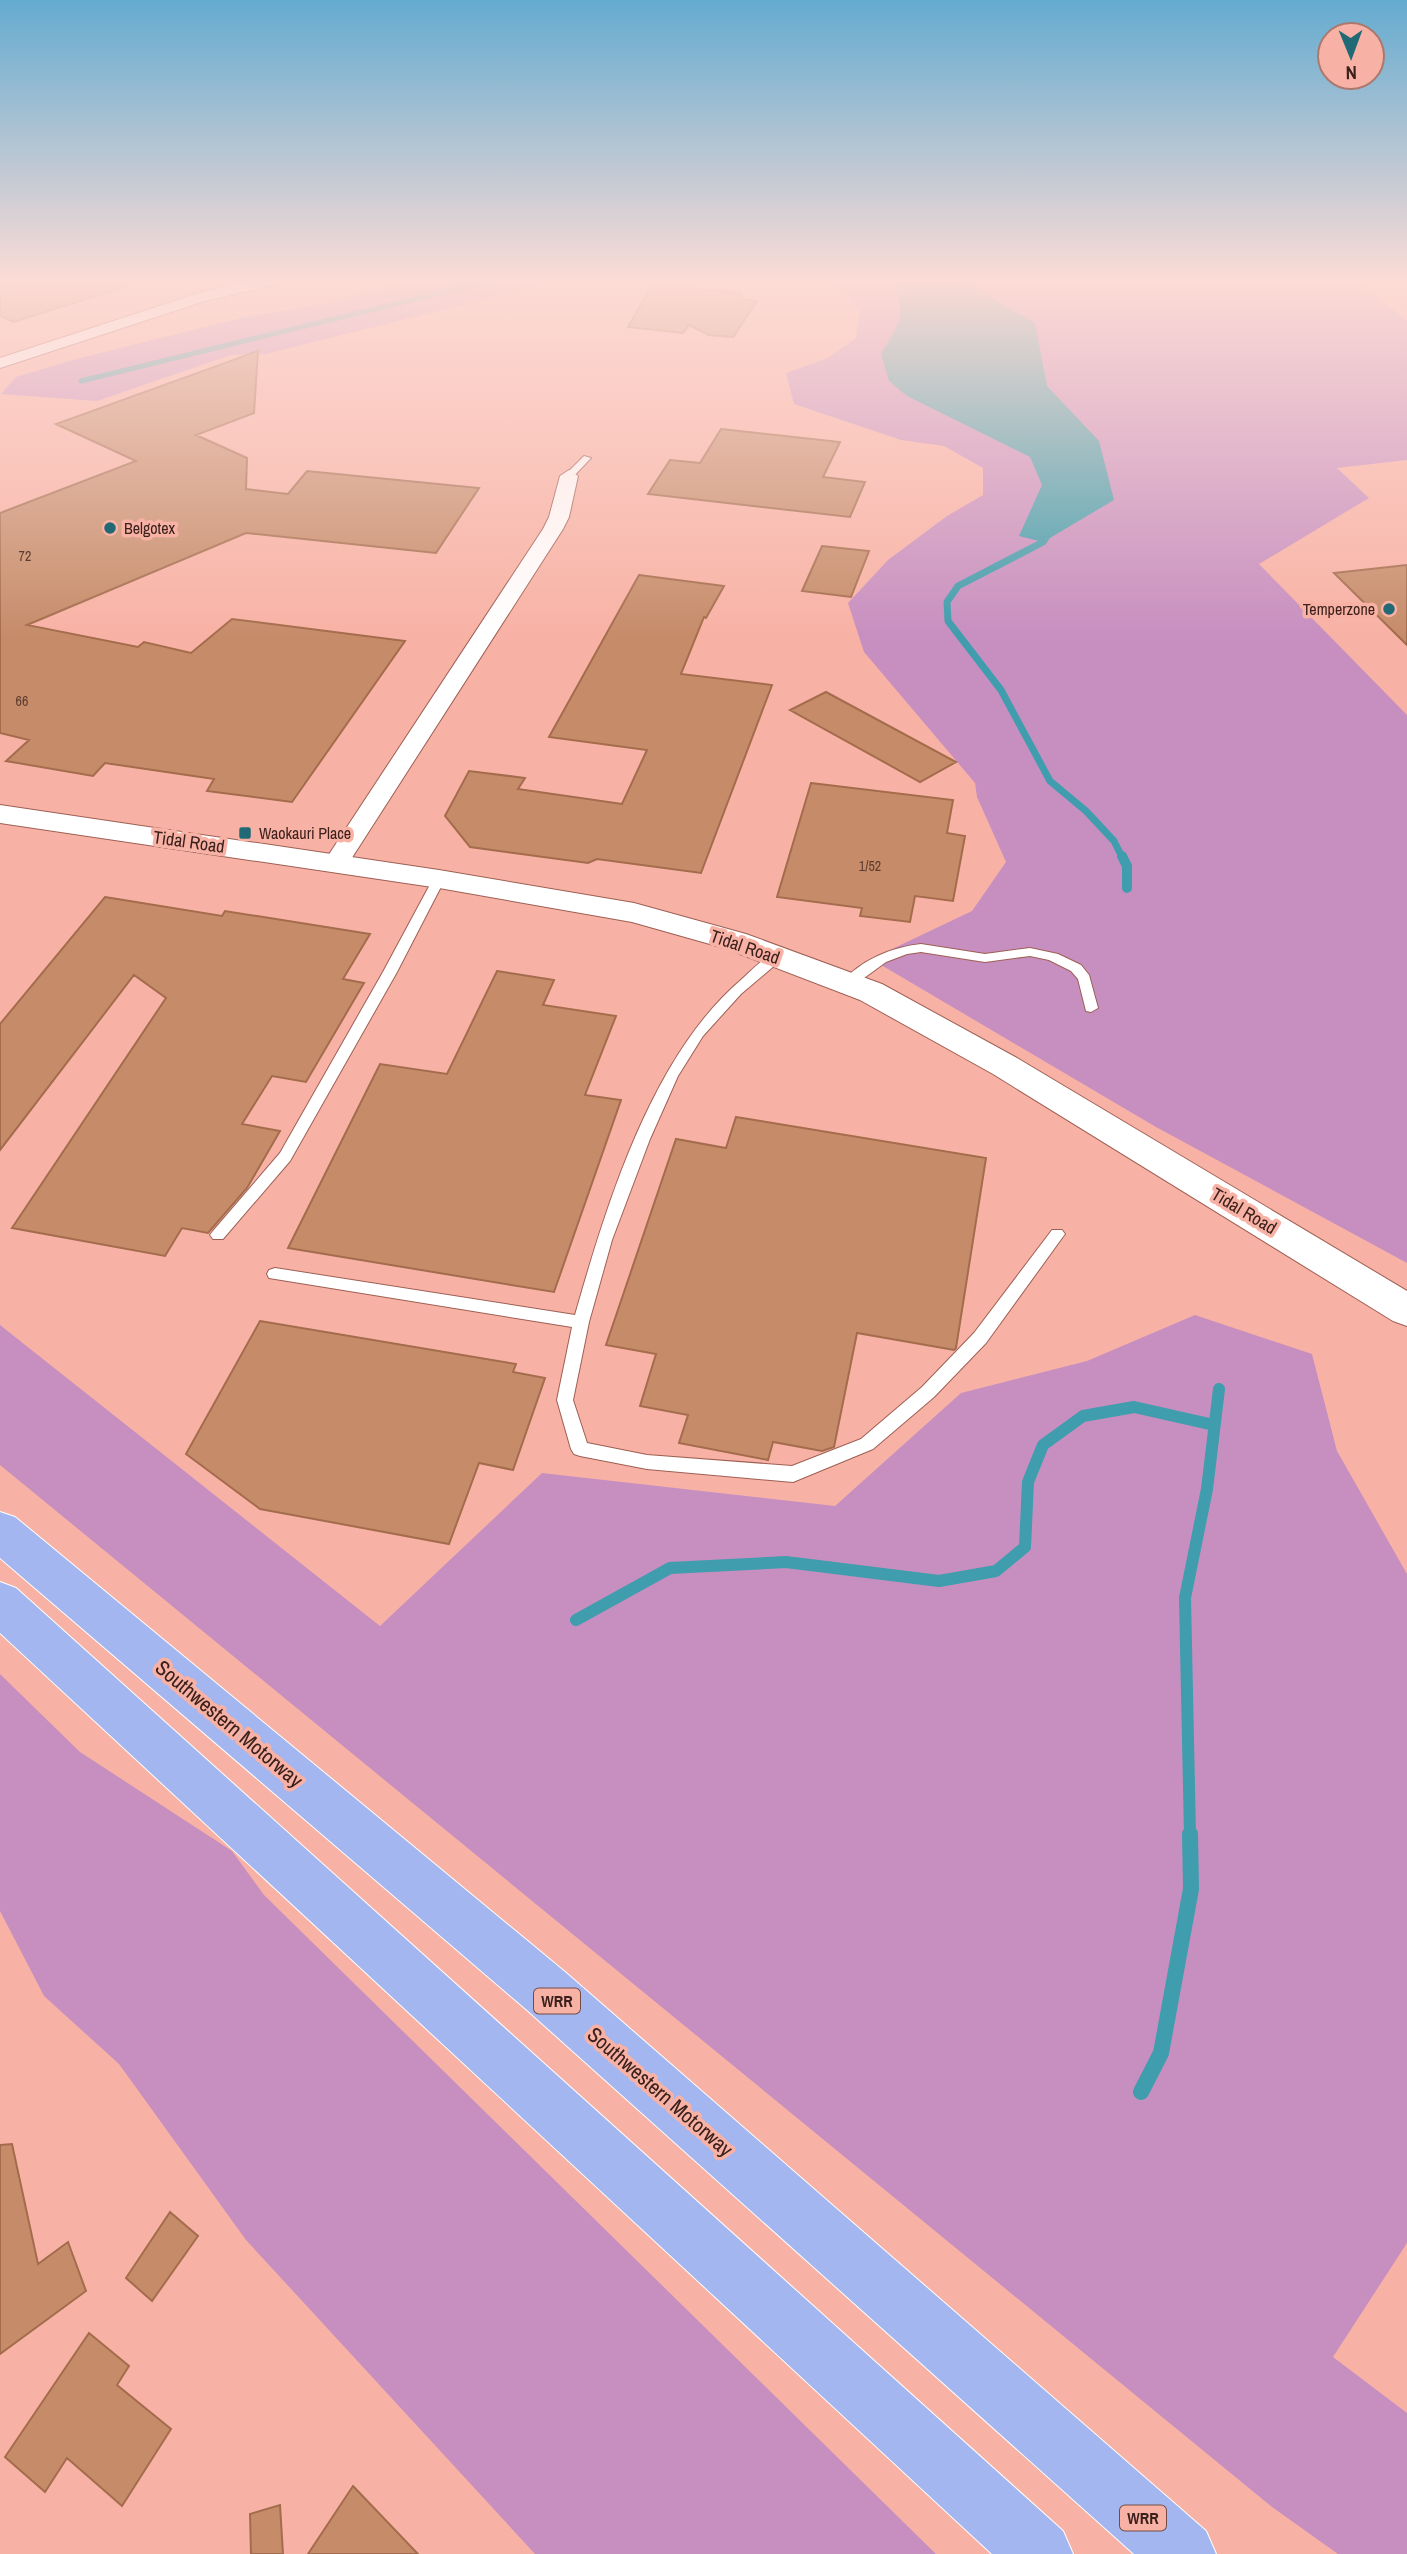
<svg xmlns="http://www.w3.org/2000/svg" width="1407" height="2554" font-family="'Archivo Narrow',sans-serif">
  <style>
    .green { fill: #c78fc0 }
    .water { fill: #3f9dad }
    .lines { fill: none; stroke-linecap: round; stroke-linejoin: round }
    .stream-far4 { stroke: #3f9dad; stroke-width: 5 }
    .stream-far3 { stroke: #3f9dad; stroke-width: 7 }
    .stream-far2 { stroke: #3f9dad; stroke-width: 10 }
    .stream-far1 { stroke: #3f9dad; stroke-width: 12 }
    .stream { stroke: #3f9dad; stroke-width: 16 }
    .building { fill: #c68c6a; stroke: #a46c4c; stroke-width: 2 }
    .service-casing { stroke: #9e5f54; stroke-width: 2 }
    .minor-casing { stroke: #9e5f54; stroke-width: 2 }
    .secondary-casing { stroke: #9e5f54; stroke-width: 2 }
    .motorway-casing { stroke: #fff; stroke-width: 2 }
    .service { fill: #fff; fill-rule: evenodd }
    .minor { fill: #fff; fill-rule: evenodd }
    .secondary { fill: #fff; fill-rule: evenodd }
    .motorway { fill: #a3b6f0; fill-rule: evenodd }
    .poi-dot { fill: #206975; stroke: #f8b2a5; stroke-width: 2.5 }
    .labels { text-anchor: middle; stroke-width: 7; stroke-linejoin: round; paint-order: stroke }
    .number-label { font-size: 14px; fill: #5e3b2f }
    .far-poi-label { font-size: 16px; fill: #3b201b; stroke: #f8b2a5; text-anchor: start }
    .shield { fill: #f8b2a5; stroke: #744c44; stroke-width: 2 }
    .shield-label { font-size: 16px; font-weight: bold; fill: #3b201b }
    .street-label { font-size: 18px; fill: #3b201b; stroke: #f8b2a5 }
    .near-street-label { font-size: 21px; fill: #3b201b; stroke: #f8b2a5 }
  </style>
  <rect width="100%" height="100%" fill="#f8b2a5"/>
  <path class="green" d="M420,278h132l-15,8 -271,68 -35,1 -134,46 -96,-7 15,-17 57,-17 168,-42 87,-15z
    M829,278h521l57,42v140l-70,8 32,30 -110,66 148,151v548l-251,-136 -285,-168 101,-48 34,-49 -29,-65 -2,-14 -111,-131 -16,-49 40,-43 59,-44 36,-21v-27l-39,-22 -43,-6 -107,-36 -8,-31 42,-15 28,-20 4,-28 -25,-22z
    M1195,1315l117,39 25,97 70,123v669l-74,114 74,56v141h-69l-66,-47 -1272,-1042v-140l380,301 162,-153 293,33 126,-113 126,-32z
    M0,1674l80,78 152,99 32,44 672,659h-401l-289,-314 -127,-176 -75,-68 -44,-85z"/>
  <path class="water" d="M893,278h78l1,9 63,36 12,63 52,55 15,59 -71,42 -24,-6 23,-51 -12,-28 -123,-61 -18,-15 -8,-27c20,-34 25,-36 12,-76z"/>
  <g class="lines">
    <path class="stream-far4" d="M81,381l421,-103"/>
    <path class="stream-far3" d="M1051,530l-8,12 -85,44 -11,16 1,19 53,69 49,91 36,30 28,30 8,16"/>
    <path class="stream-far2" d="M1122,856l5,10v22"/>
    <path class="stream-far1" d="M576,1620l94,-52 116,-6 153,19 57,-10 29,-24 3,-65 15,-37 40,-29 51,-9 80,18
      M1190,1835l-5,-237 22,-109 12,-100"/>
    <path class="stream" d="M1141,2092l20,-39 30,-164 -1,-55"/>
  </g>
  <path class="building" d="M0,278h132l1,6 -119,38 -14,-6z
    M652,285l89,8 1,6 15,2 -24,36 -24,-2 -20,-10 -6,8 -55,-6z
    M258,351l-4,62 -58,22 51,23 -1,31 42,5 19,-23 172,17 -43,65 -190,-20 -219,92 111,22 6,-5 47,11 41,-34 173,22 -113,161 -85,-11 7,-12 -109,-16 -12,13 -87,-15 23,-21 -29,-7v-220l136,-52 -80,-37z
    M721,429l119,13 -17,35 42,5 -15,35 -202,-23 22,-34 30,3z
    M822,546l47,5 -18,46 -49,-6z
    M1407,565v80l-73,-72z
    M639,575l85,11 -18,32 -2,-1 -23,57 91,11 -71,188 -104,-14 -9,4 -118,-16 -25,-31 24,-45 56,7 -7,11 104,15 25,-54 -98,-13z
    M826,692l130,70 -36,20 -130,-72z
    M811,783l142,17 -6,33 18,3 -12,65 -38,-5 -5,26 -50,-6 2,-8 -85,-11z
    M105,897l117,19 3,-5 145,23 -27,45 21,4 -58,99 -34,-6 -30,48 38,7 -33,57 -39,45 -26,-5 -17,28 -153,-28 154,-230 -32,-23 -134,175v-126z
    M497,971l57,9 -11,25 73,11 -31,79 36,5 -67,192 -266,-44 92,-184 67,10z
    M736,1117l250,41 -30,190 -2,2 -97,-17 -23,114 -12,4 -49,-9 -5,18 -89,-17 9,-28 -48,-9 16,-52 -50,-9 70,-206 50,9z
    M260,1321l256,43 -3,8 32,6 -32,92 -34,-7 -30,81 -189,-35 -74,-55z
    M12,2144l26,120 30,-22 18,49 -86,63v-209z
    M170,2212l28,24 -46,65 -26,-23z
    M89,2333l40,33 -12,19 54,44 -49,77 -55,-48 -22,34 -40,-35z
    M353,2486l65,68h-110z
    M280,2505l3,49h-32l-1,-40z"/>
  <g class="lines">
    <defs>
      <path id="service" d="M276,278h32l-37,5 -4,-2z
        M584,456l7,2 -19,20h-6v-4z
        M439,875l6,4 -48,93 -107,189 -67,78h-10l-3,-4 3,-4 67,-78 103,-181 50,-93z
        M921,944l64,10 45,-6 28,6 23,11 8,10 9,33 -7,4 -5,-1 -8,-32 -7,-8 -22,-11 -19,-4 -45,6 -64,-10 -14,2 -21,8 -33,24h-10l-2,-3c20,-23 51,-36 80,-39z
        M776,953l5,1v6l-40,34 -38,42 -25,40 -28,63 -38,101 -23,82 -16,78 14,43 60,12 145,11 69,-27 61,-52 52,-54 78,-103h10l3,4 -3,4 -76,105 -52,54 -61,52 -80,33 -146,-13 -67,-13 -6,-2 -3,-5 -14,-49 15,-73 -303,-49 -2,-4 2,-4 6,-2 300,47c32,-112 77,-260 167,-336 10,-9 22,-22 34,-26z"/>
      <path id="minor" d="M262,278h15l2,3 -3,3 -71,17 -205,67v-10l196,-64z
        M569,470l9,6 -9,41 -6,12 -217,338 -9,3 -9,-3 -4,-5 219,-333 6,-12 11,-41z"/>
      <path id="secondary" d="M0,805l439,65 195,33 112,31 136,50 135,74 390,233v35l-14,-5 -400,-247 -133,-74 -136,-52 -92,-26 -193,-34 -439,-65z"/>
      <path id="motorway" d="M0,1512l15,5 550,455 641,559 10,23h-82l-607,-544 -527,-452z
        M0,1582l16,6 1047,943 10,23h-81l-992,-921z"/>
    </defs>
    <use href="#service" class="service-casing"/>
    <use href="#minor" class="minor-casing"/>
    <use href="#secondary" class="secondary-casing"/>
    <use href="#motorway" class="motorway-casing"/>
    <use href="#service" class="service"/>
    <use href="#minor" class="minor"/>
    <use href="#secondary" class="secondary"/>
    <use href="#motorway" class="motorway"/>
  </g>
  <linearGradient id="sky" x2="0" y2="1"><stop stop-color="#64abd0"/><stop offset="0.44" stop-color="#fcdcd6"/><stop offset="1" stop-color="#fcdcd6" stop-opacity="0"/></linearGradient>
  <rect width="1407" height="636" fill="url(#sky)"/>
  <g class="poi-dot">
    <circle cx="110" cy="528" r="7"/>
    <circle cx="1389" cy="609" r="7"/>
    <rect x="238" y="826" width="14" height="14" rx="3.5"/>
  </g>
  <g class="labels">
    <g class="number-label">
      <text x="25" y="561">72</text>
      <text x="22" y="706">66</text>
      <text x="870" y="871">1/52</text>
    </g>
    <g class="far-poi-label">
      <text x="124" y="534">Belgotex</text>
      <text x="1375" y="615" text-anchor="end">Temperzone</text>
      <text x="259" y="839">Waokauri Place</text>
    </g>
    <g class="shield">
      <rect x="534" y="1988.5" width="46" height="25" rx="5"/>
      <rect x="1120" y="2505.5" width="46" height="25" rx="5"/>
    </g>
    <g class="shield-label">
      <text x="557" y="2007">WRR</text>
      <text x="1143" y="2524">WRR</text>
    </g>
    <g class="street-label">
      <text transform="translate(189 842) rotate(8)" y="6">Tidal Road</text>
      <text transform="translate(745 947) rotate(19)" y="6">Tidal Road</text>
      <text transform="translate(1244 1211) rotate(31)" y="6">Tidal Road</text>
    </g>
    <g class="near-street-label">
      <text transform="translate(229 1724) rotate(40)" y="7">Southwestern Motorway</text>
      <text transform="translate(660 2092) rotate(41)" y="7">Southwestern Motorway</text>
    </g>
  </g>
  <g transform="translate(1351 56) rotate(179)"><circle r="33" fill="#f8b2a5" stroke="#ac786e" stroke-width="2"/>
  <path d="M0-5L12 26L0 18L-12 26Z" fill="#206975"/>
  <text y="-10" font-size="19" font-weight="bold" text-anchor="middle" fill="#3b201b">N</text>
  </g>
</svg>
